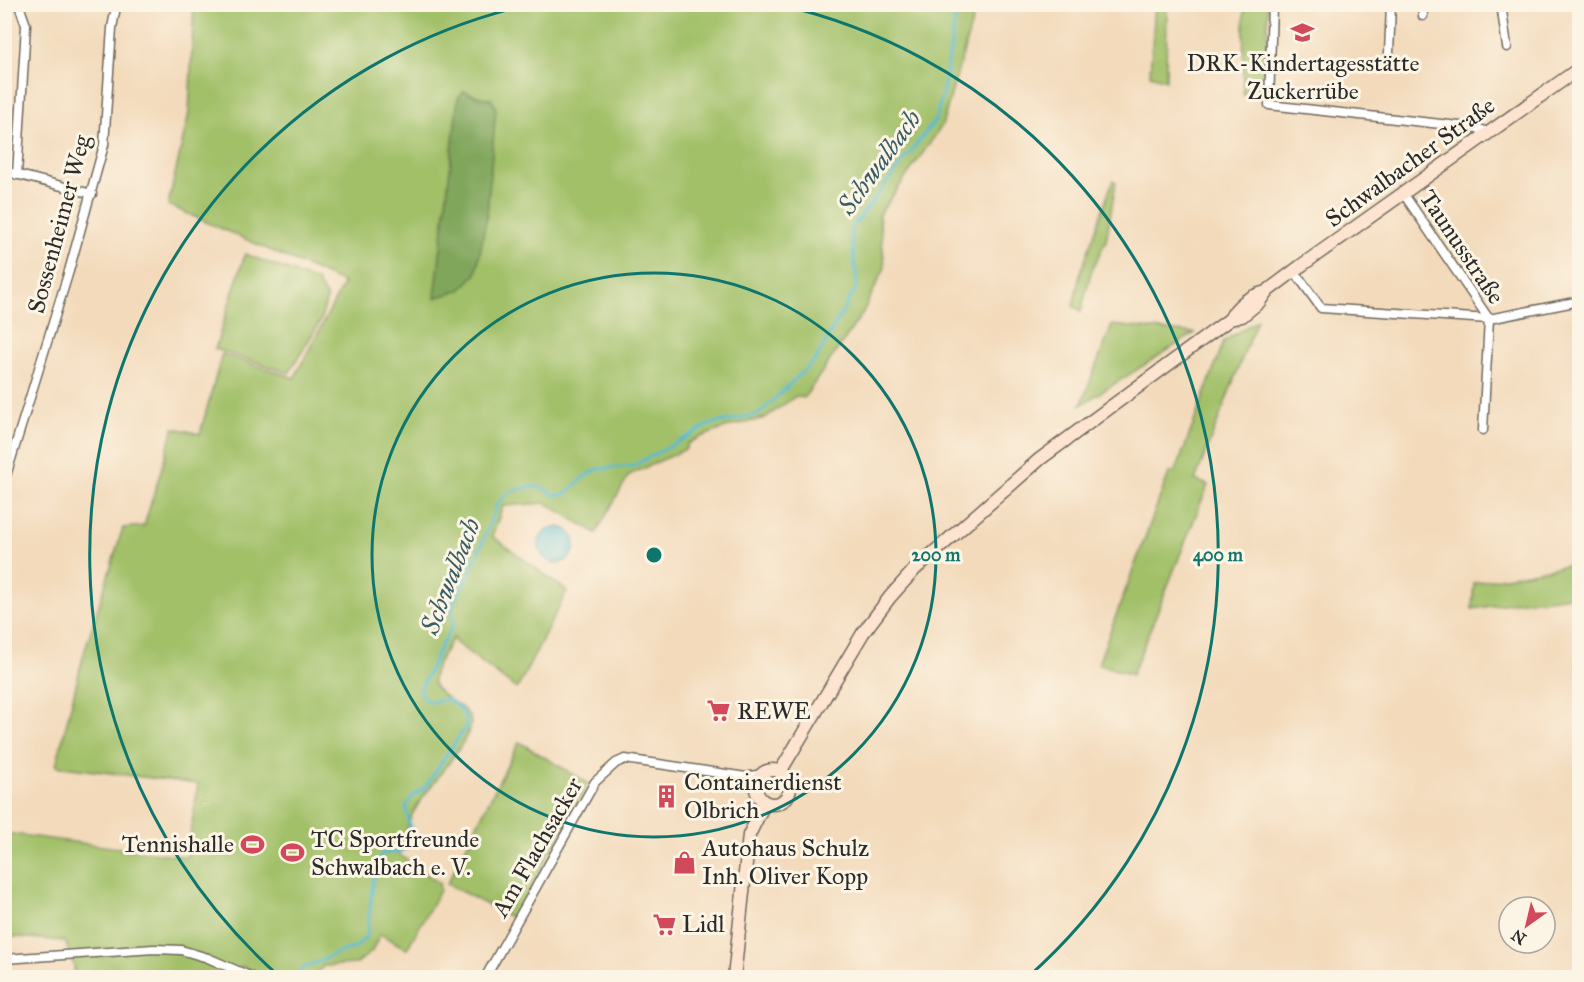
<svg xmlns="http://www.w3.org/2000/svg" width="1584" height="982" font-family="'IM FELL Great Primer',serif">
  <style>
    .green { fill: #a1c068; stroke: #66764a; stroke-width: 1.5 }
    .forest { fill: #80a65c; stroke: #566844; stroke-width: 1.5 }
    .water { fill: #53bad1; stroke: #3f727e; stroke-width: 1.5 }
    .lines { fill: none; stroke-linecap: round; stroke-linejoin: round }
    .stream { stroke: #53bad1; stroke-width: 3 }
    .street-casing { stroke: #71685d; stroke-width: 11 }
    .secondary-casing { stroke: #71685d; stroke-width: 15 }
    .street { stroke: #fff; stroke-width: 8 }
    .secondary { stroke: #fde4d1; stroke-width: 12 }
    .ring { fill: none; stroke: #0f766e; stroke-width: 3 }
    .labels { text-anchor: middle; stroke-width: 6; stroke-linejoin: round; paint-order: stroke }
    .poi-label { font-size: 24px; fill: #2b2b2b; stroke: #fcf5e5; text-anchor: start }
    .street-label { font-size: 24px; fill: #2b2b2b; stroke: #fcf5e5 }
    .water-label { font-size: 26px; font-style: italic; fill: #395d65; stroke: #fcf5e5 }
    .centre { fill: #0f766e; stroke: #fcf5e5; stroke-width: 3 }
    .ring-label { font-size: 18px; text-anchor: middle; font-weight: bold; fill: #0f766e; stroke: #fcf5e5; stroke-width: 6; stroke-linejoin: round; paint-order: stroke }
  </style>
  <rect width="100%" height="100%" fill="#fcf5e5"/>
  <filter id="ink" filterUnits="userSpaceOnUse"><feTurbulence type="fractalNoise" baseFrequency=".0167" numOctaves="2"/><feDisplacementMap in="SourceGraphic" scale="12" xChannelSelector="R" yChannelSelector="G"/><feConvolveMatrix kernelMatrix="1 2 1 2 8 2 1 2 1" color-interpolation-filters="sRGB"/></filter>
  <filter id="wash" filterUnits="userSpaceOnUse"><feTurbulence type="fractalNoise" baseFrequency=".008" numOctaves="4" result="noise"/><feDisplacementMap in="SourceGraphic" scale="24" xChannelSelector="R" yChannelSelector="G"/><feGaussianBlur stdDeviation="1.35" result="paint"/><feColorMatrix in="noise" values="0 0 0 0 0 0 0 0 0 0 0 0 0 0 0 0 0 1.4 0 .05"/><feComposite in="paint" operator="in"/></filter>
  <g filter="url(#wash)">
    <rect width="100%" height="100%" fill="#f3dabb"/>
    <path class="green" d="M194,5h783l-35,121 -63,89 6,52 -23,47 -58,84 -8,-2 -31,22 -34,8 -33,12 -11,6 -1,5 -57,26 -33,58 -50,-30 -43,3 -11,30 75,55 -50,98 -62,-47 -1,-5c-7,10 -27,39 -19,50 7,10 21,15 29,23 4,3 6,6 7,12 0,20 -49,71 -59,93 -6,13 -8,27 -12,40l39,28 1,7 -33,59 -27,-15 -8,17 -16,13 -32,2 -12,11h-44l-26,-11 -7,11 -161,1v-12l-9,-25 -60,-5v-103l182,24 11,-73 -142,-18 28,-113 39,-125 21,-2 30,-98 26,6 22,-80 72,24 50,-95 -176,-78 21,-92z
      M1155,5h12l-1,75 -16,-5z
      M1244,5h24l-2,93 -23,-3z
      M1113,180l3,2 -10,59 -14,28 -11,42 -8,-5 7,-31z
      M245,254l72,27 10,17 -6,22 -32,53 -74,-24z
      M1257,320l-62,160 13,5 -76,190 -34,-11 71,-191 7,-2 48,-130z
      M1112,325l83,8 -114,72z
      M1579,563v32l-39,5 -19,1 -49,8 2,-26z
      M519,742l69,41 -74,136 -67,-35z
      M765 787a8 8 0 1 1 16 0a8 8 0 1 1-16 0Z"/>
    <path class="forest" d="M464,91l16,6 11,2 5,9 -9,107 -11,59 -16,16 -25,8 23,-200z"/>
    <path class="water" d="M539 545a18 18 0 1 1 36 0a18 18 0 1 1-36 0Z"/>
    <g class="lines">
      <path class="stream" d="M295,978l7,-9 35,-16 19,-6 11,-11 8,-72 8,-11 18,-1 7,-4 4,-11 -6,-31 7,-10 12,-9 41,-60c2,-14 -8,-20 -18,-28l-18,3 -7,-4 -3,-8 20,-42 13,-23 -1,-19 21,-41 25,-62 11,-11 22,-6 12,2 11,7 12,-1 19,-18 13,-7 35,-3 78,-42 48,-10 57,-55 41,-73 -6,-57 85,-110 10,-43 11,-72"/>
    </g>
  </g>
  <g filter="url(#ink)">
    <g class="lines">
      <defs>
        <path id="street" d="M1272,4l-3,101 181,20 27,3 10,4
          M1422,4l1,12
          M1501,4l6,43
          M1389,53l2,-49
          M4,171l88,23
          M17,175l9,-150 -6,-17
          M1403,193l86,126 -6,111
          M1295,272l26,36 168,11 91,-18
          M4,482l65,-211 35,-126 8,-117 4,-21
          M746,777l10,10
          M4,959l150,-10 27,1 27,8 46,20
          M485,978l110,-196 21,-19 9,-4 121,18 16,-3"/>
        <path id="secondary" d="M1230,319c7,-14 20,-23 36,-27
          M756 787a17 17 0 1 1 34 0a17 17 0 1 1-34 0Z
          M780,772l83,-139 27,-36 25,-28 125,-110 190,-140 12,-3 17,-14 7,-10 36,-27 278,-197
          M734,978l15,-143 16,-33"/>
      </defs>
      <use href="#street" class="street-casing"/>
      <use href="#secondary" class="secondary-casing"/>
      <use href="#street" class="street"/>
      <use href="#secondary" class="secondary"/>
    </g>
  </g>
  <g class="ring">
    <circle cx="654" cy="555" r="282"/>
    <path d="M280 977A564 564 0 0 1 527 5M781 5A564 564 0 0 1 1028 977"/>
  </g>
  <defs>
    <symbol id="school-bare" viewBox="-9 -9 18 18"><path d="M0-5L7-2L0 1L-7-2ZM-4 1L0 2.5L4 1V4Q0 6-4 4Z" fill="#d1495b" stroke="#fcf5e5" stroke-width="2.5" paint-order="stroke"/></symbol>
    <symbol id="supermarket-bare" viewBox="-9 -9 18 18"><path d="M-6-5.5h2.5l.6 2H6L4.5 2H-2.5L-4.4-4H-6ZM-1.5 3.2a1.3 1.3 0 1 0 .1 0ZM3 3.2a1.3 1.3 0 1 0 .1 0Z" fill="#d1495b" stroke="#fcf5e5" stroke-width="2.5" paint-order="stroke"/></symbol>
    <symbol id="building-bare" viewBox="-9 -9 18 18"><path d="M-4-6H4V6H1V3H-1V6H-4ZM-2.5-4.3h1.7v1.8h-1.7ZM.8-4.3h1.7v1.8H.8ZM-2.5-1h1.7V.8h-1.7ZM.8-1h1.7V.8H.8Z" fill="#d1495b" stroke="#fcf5e5" stroke-width="2.5" paint-order="stroke"/></symbol>
    <symbol id="stadium-bare" viewBox="-9 -9 18 18"><path d="M0-5a6.5 5 0 1 0 0 10a6.5 5 0 1 0 0-10ZM-3.5-1.8h7v3.6h-7Z" fill="#d1495b" stroke="#fcf5e5" stroke-width="2.5" paint-order="stroke"/></symbol>
    <symbol id="shop-bare" viewBox="-9 -9 18 18"><path d="M-5-2.5h2.3a2.7 3.5 0 0 1 5.4 0H5L5.5 6h-11ZM-1.5-2.5h3a1.5 2.3 0 0 0-3 0Z" fill="#d1495b" stroke="#fcf5e5" stroke-width="2.5" paint-order="stroke"/></symbol>
  </defs>
  <g fill-rule="evenodd">
    <use href="#school-bare" x="1286" y="16" width="33" height="33"/>
    <use href="#supermarket-bare" x="702" y="694" width="33" height="33"/>
    <use href="#building-bare" x="650" y="780" width="33" height="33"/>
    <use href="#stadium-bare" x="236" y="828" width="33" height="33"/>
    <use href="#stadium-bare" x="276" y="836" width="33" height="33"/>
    <use href="#shop-bare" x="668" y="846" width="33" height="33"/>
    <use href="#supermarket-bare" x="648" y="908" width="33" height="33"/>
  </g>
  <g class="labels">
    <g class="poi-label">
      <text x="1303" y="71" text-anchor="middle">DRK-Kindertagesstätte<tspan x="1303" dy="28">Zuckerrübe</tspan></text>
      <text x="737" y="719">REWE</text>
      <text x="684" y="790">Containerdienst<tspan x="684" dy="28">Olbrich</tspan></text>
      <text x="311" y="847">TC Sportfreunde<tspan x="311" dy="28">Schwalbach e. V.</tspan></text>
      <text x="234" y="852" text-anchor="end">Tennishalle</text>
      <text x="702" y="856">Autohaus Schulz<tspan x="702" dy="28">Inh. Oliver Kopp</tspan></text>
      <text x="682" y="932">Lidl</text>
    </g>
    <g class="street-label">
      <text transform="translate(1410 162) rotate(-36)" y="8">Schwalbacher Straße</text>
      <text transform="translate(59 224) rotate(-75)" y="8">Sossenheimer Weg</text>
      <text transform="translate(1462 247) rotate(56)" y="8">Taunusstraße</text>
      <text transform="translate(537 847) rotate(-60)" y="8">Am Flachsacker</text>
    </g>
    <g class="water-label">
      <text transform="translate(879 162) rotate(-54)" y="9">Schwalbach</text>
      <text transform="translate(450 576) rotate(-69)" y="9">Schwalbach</text>
    </g>
  </g>
  <circle cx="654" cy="555" r="9" class="centre"/>
  <g class="ring-label">
    <text x="936" y="561">200 m</text>
    <text x="1218" y="561">400 m</text>
  </g>
  <rect width="1584" height="982" fill="none" stroke="#fcf5e5" stroke-width="24"/>
  <g transform="translate(1527 925) rotate(214)"><circle r="28" fill="#fcf5e5" stroke="#a8a49b" stroke-width="1.5"/>
  <path d="M0-4.5L10 22L0 15L-10 22Z" fill="#d1495b"/>
  <text y="-9" font-size="16" font-weight="bold" text-anchor="middle" fill="#2b2b2b">N</text>
  </g>
</svg>
